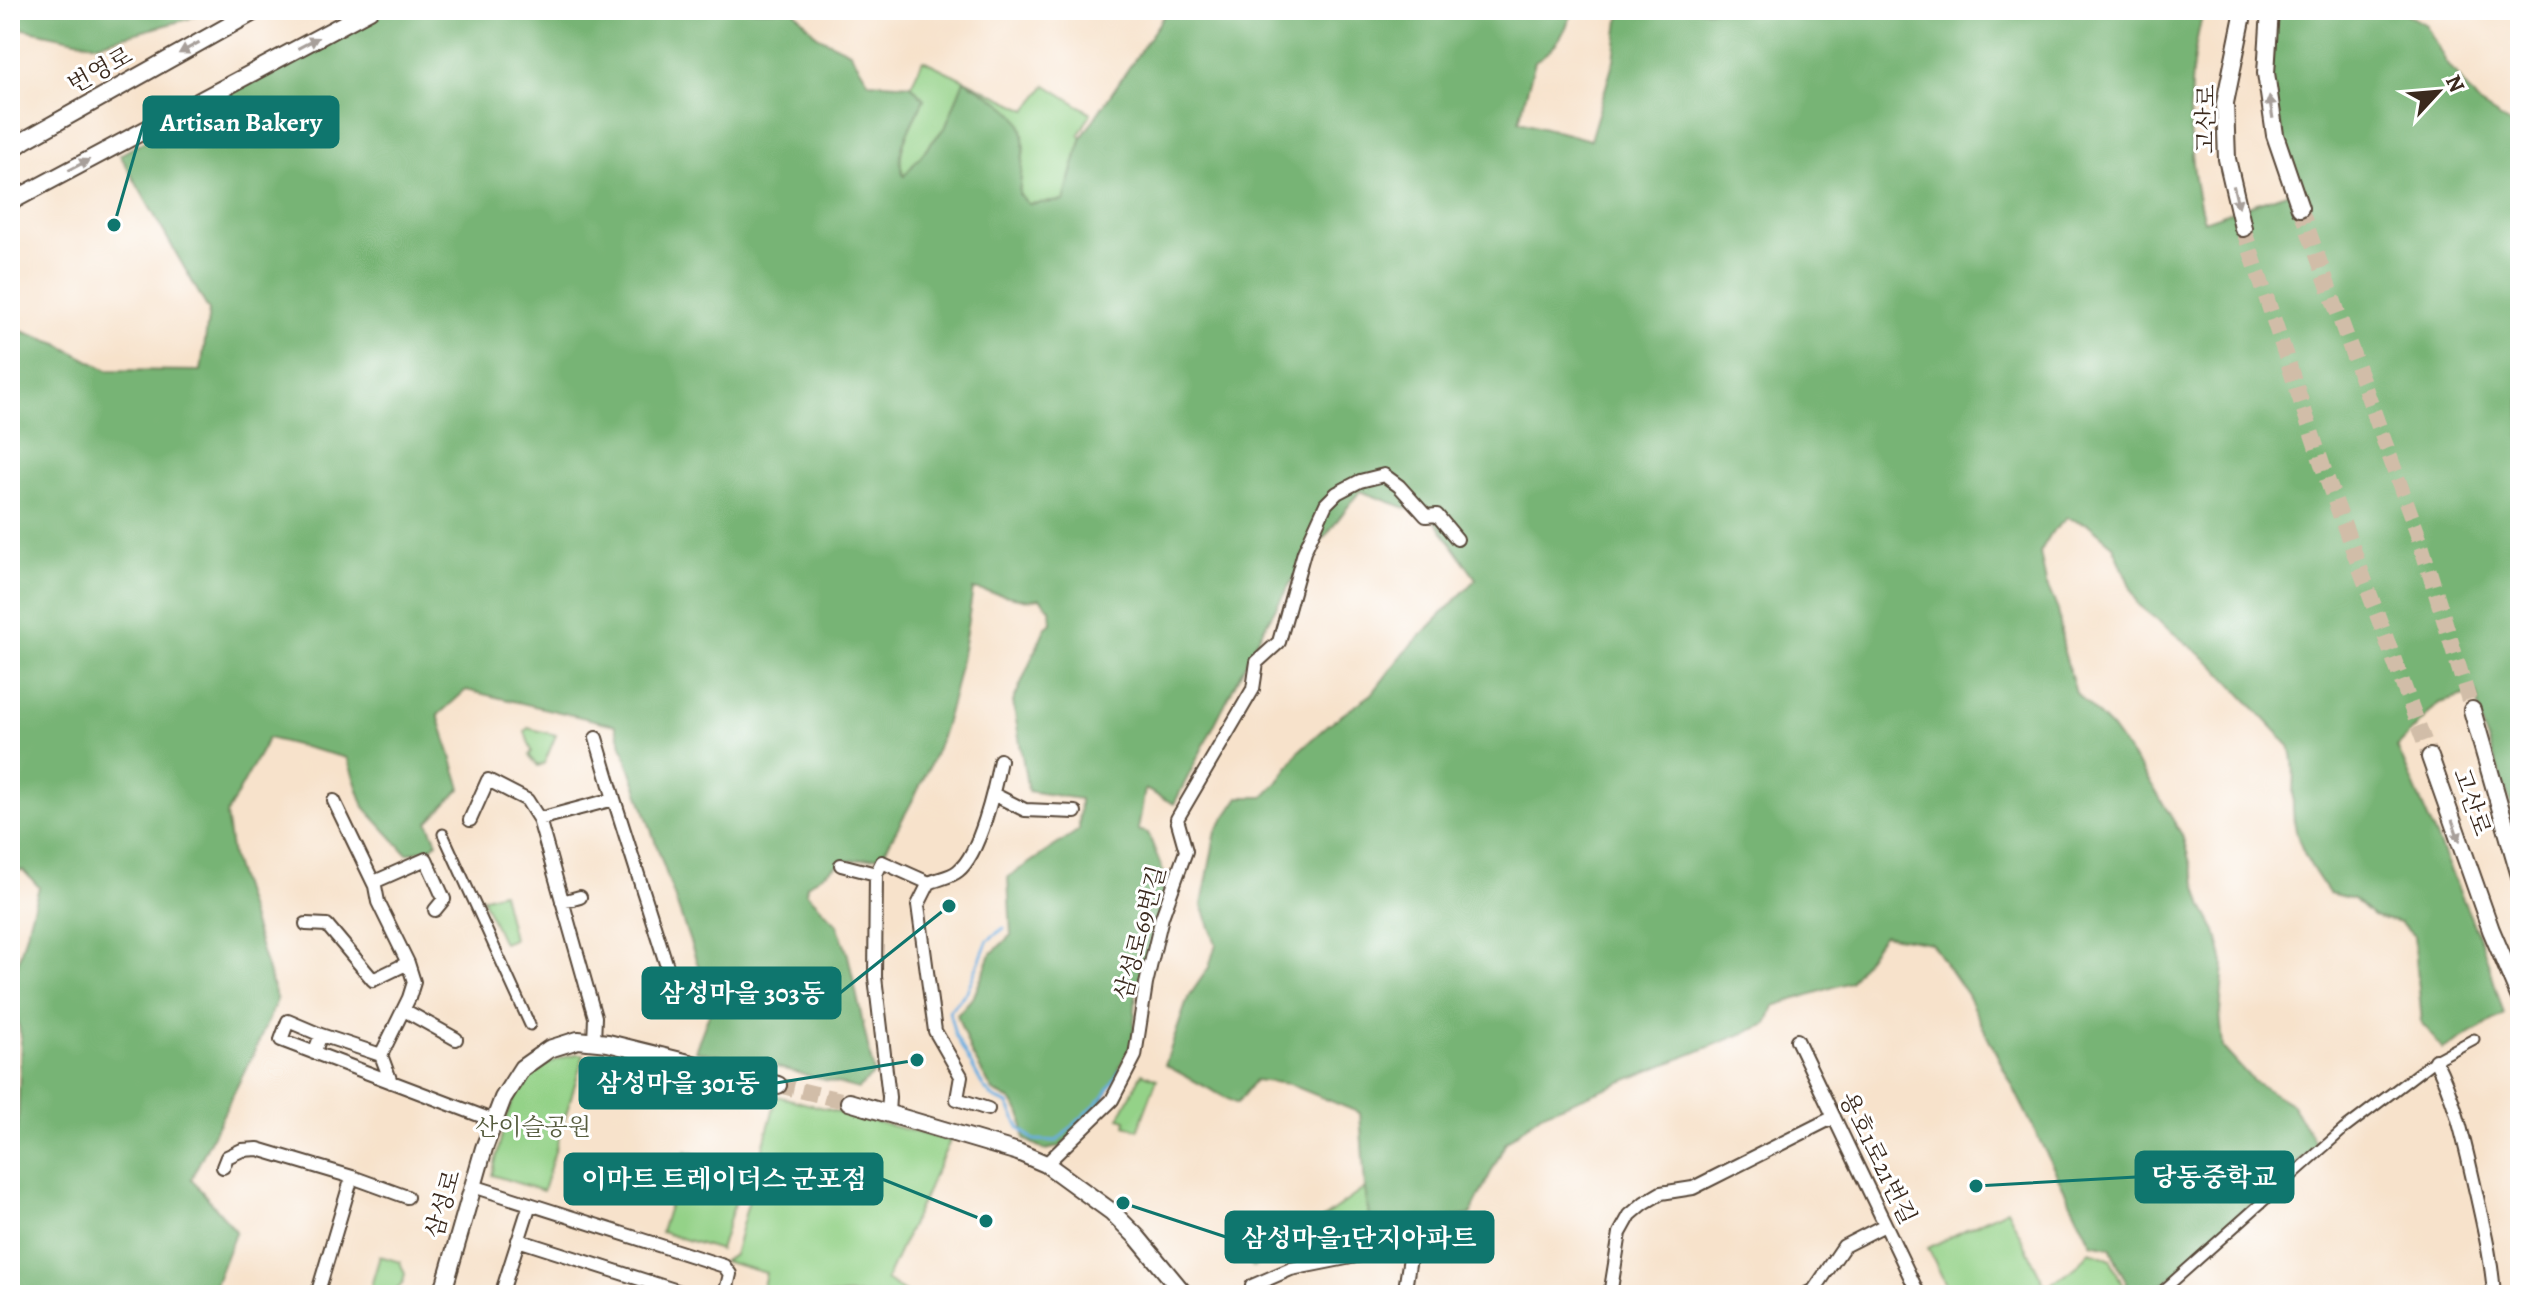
<svg xmlns="http://www.w3.org/2000/svg" width="2530" height="1305" font-family="Alegreya,'Noto Serif KR',serif">
  <style>
    .green { fill: #94d288; stroke: #687e53; stroke-width: 2 }
    .forest { fill: #77b474; stroke: #596f49; stroke-width: 2 }
    .lines { fill: none; stroke-linecap: round; stroke-linejoin: round }
    .stream { stroke: #6aaee0; stroke-width: 3 }
    .tertiary-tunnel { stroke: #d1bda8; stroke-width: 16; stroke-dasharray: 16 8; stroke-linecap: butt }
    .pedestrian-casing { stroke: #574638; stroke-width: 13 }
    .minor-casing { stroke: #574638; stroke-width: 16 }
    .tertiary-casing { stroke: #574638; stroke-width: 20 }
    .pedestrian { stroke: #fff; stroke-width: 9 }
    .minor { stroke: #fff; stroke-width: 12 }
    .tertiary { stroke: #fff; stroke-width: 16 }
    .oneway { fill: #a79f9a }
    .labels { text-anchor: middle; stroke-width: 6; stroke-linejoin: round; paint-order: stroke }
    .street-label { font-size: 24px; fill: #3b2a1e; stroke: #fff }
    .park-label { font-size: 24px; fill: #565c3e; stroke: #fff }
    .leader { fill: none; stroke: #0f766e; stroke-width: 3 }
    .callout-dot { fill: #0f766e; stroke: #fff; stroke-width: 3 }
    .callout { fill: #0f766e; stroke: #0f766e; stroke-width: 3 }
    .callout-label { font-size: 26px; text-anchor: middle; font-weight: bold; fill: #fff }
  </style>
  <rect width="100%" height="100%" fill="#fff"/>
  <filter id="ink" filterUnits="userSpaceOnUse"><feTurbulence type="fractalNoise" baseFrequency=".0125" numOctaves="2"/><feDisplacementMap in="SourceGraphic" scale="16" xChannelSelector="R" yChannelSelector="G"/><feConvolveMatrix kernelMatrix="1 2 1 2 8 2 1 2 1" color-interpolation-filters="sRGB"/></filter>
  <filter id="wash" filterUnits="userSpaceOnUse"><feTurbulence type="fractalNoise" baseFrequency=".006" numOctaves="4" result="noise"/><feDisplacementMap in="SourceGraphic" scale="32" xChannelSelector="R" yChannelSelector="G"/><feGaussianBlur stdDeviation="1.8" result="paint"/><feColorMatrix in="noise" values="0 0 0 0 0 0 0 0 0 0 0 0 0 0 0 0 0 1.4 0 .05"/><feComposite in="paint" operator="in"/></filter>
  <g filter="url(#wash)">
    <rect width="100%" height="100%" fill="#f7e2cb"/>
    <path class="green" d="M923,60l104,50 19,-25 45,28 -12,22 3,2 -18,64 -36,3 -9,-10 5,-47 -60,-66 -18,45 -42,50c-12,-23 10,-55 20,-77l-13,-14z
      M528,728l28,7 -12,29 -6,2 -9,-11 3,-3 -7,-20z
      M502,892l11,47 -10,4 -21,-45z
      M576,1054h8l-41,137 -51,-16c16,-58 15,-106 84,-121z
      M1142,1073l15,6 -19,51 -13,-5 1,-5 -7,-2z
      M777,1096l173,45 -64,139 23,15h-148l5,-22 -43,-12 11,-6z
      M686,1151l59,18 -25,81 -59,-18z
      M1365,1188l4,29 18,9 -1,8 -15,-2 -62,11 -4,-12z
      M2007,1209l39,78 -17,8h-78l-23,-47z
      M1262,1230l16,24 -25,13 -15,-19z
      M2090,1251l21,9 16,35h-94l43,-28z
      M380,1256l20,6 5,12 -2,9c-9,12 -21,13 -32,3z"/>
    <path class="forest" d="M10,10h194l-16,9 -93,25 -85,-18z
      M377,10h417l23,26 33,16 19,30 42,3 13,14c-10,22 -32,53 -20,77l42,-50 18,-46c68,40 63,37 55,114l9,10 36,-3 18,-64 86,-127h406c-10,23 -17,38 -39,51l-16,60 71,19 24,-80 5,-40 5,-10h580c-19,65 -18,145 0,211l94,-32 -29,-105 8,-74h123l26,15 20,37 34,43 40,25v699l-39,-107 -5,-29 -37,10 -42,44 86,199 21,68 -61,36 -21,-28 -8,-86 -14,-13 -27,-7 -19,-17 -25,-6c-16,-23 -31,-44 -35,-73 -4,-25 4,-49 -4,-74l-76,-81 -76,-60 -25,-60 -25,-21 -21,-6 -15,14 -12,20 6,31 12,27 6,42 12,41 35,35 41,57 30,50 21,72 13,24 8,32 -4,50 3,35 30,33 38,23 26,41 -166,150h-19l-22,-48 -19,-4 -124,-248 -36,-52 -48,-8 -33,47 -76,24 -7,18 -226,90 -35,28 -36,73 -58,7 -26,12v-9l-17,-8 -4,-29 -5,-75 -71,-29 -34,-4 -18,24 -72,-39 23,-67 21,-31 7,-23 -14,-39 14,-74 23,-34h24l14,-14 23,-33 29,-26 43,-30 30,-39 74,-76 -43,-61 -73,-27 -66,86 -33,56 -87,171 -29,-15 -7,41 10,3 21,53 -33,108 -3,47 -33,66 -40,40 -15,3 -21,-11 -2,-23 -11,-16 -18,-9 -22,-38 -14,-38 17,-19 17,-42 20,-19 -3,-58 71,-47 1,-31 -52,-8 -15,-89 32,-74 6,-5 -1,-14 -10,-11 -12,2 -55,-11c-8,51 -16,102 -33,151 -15,41 -37,78 -58,116l-40,6 -35,23 -1,7 31,32 11,31 26,119 -16,15 -100,-27 -63,-11 17,-45 -97,-281 -149,-35 -28,25 23,73 -33,34 9,20 -6,6 -24,6 -43,-47 -17,-49 -79,-20 -42,77 6,41 45,144 -22,50 -64,129 45,52 -25,64h-180l-19,-12 -2,-6v-126l8,-25 3,-89 -10,-50 28,-100 -16,-17 -13,1v-544l48,17 49,26 94,1 8,-60 -89,-156z"/>
    <g class="lines">
      <path class="stream" d="M1004,928l-16,12 -21,51 -18,20 6,24 29,53 10,10 14,6 12,25 14,11 23,1 47,-45 16,-26"/>
    </g>
  </g>
  <g filter="url(#ink)">
    <g class="lines">
      <path class="tertiary-tunnel" d="M2300,208l117,324 55,178
        M2243,228l85,254 102,275
        M778,1085l71,17"/>
      <defs>
        <path id="pedestrian" d="M443,834l87,191
          M2158,1295l185,-165 92,-70 39,-21"/>
        <path id="minor" d="M596,738l18,61
          M993,794l32,16 50,2
          M334,801l41,85 3,16 30,61 6,19 -5,16 -28,57
          M470,820l18,-40 39,20 12,19
          M841,865l35,9 -1,103 14,120 -1,18
          M876,874l6,-12 47,21c8,-4 22,-6 29,-12 22,-17 37,-84 42,-111
          M374,882l52,-23 18,40 -9,11
          M929,883l-11,22 17,126 26,45 -4,23 31,10
          M562,902l18,-5
          M306,924l21,1 46,55 35,-17
          M404,1010l52,29
          M321,1035l60,20 10,27
          M1797,1040l122,255
          M594,1042l1,-25 -56,-198 75,-20 56,177
          M314,1053l7,-18 -33,-14 -7,19 203,77 10,4
          M2435,1060c22,42 31,90 42,137 7,32 15,65 17,98
          M1046,1164l66,-64 23,-44 11,-72 16,-67 24,-66 -9,-32 76,-130 4,-27 22,-20 25,-90 22,-48 11,-11 23,-12 24,-6 15,11 27,30 11,-1 20,24
          M223,1167l4,-10 15,-7 16,-1 94,28 -35,118
          M352,1177l55,20
          M473,1186l251,80 6,8 -5,21
          M518,1240l172,55
          M501,1295l29,-91
          M1256,1295l-4,-9 39,-17 121,-24 -8,50
          M1610,1295l10,-62 10,-18 14,-12 17,-10 32,-5 141,-71
          M1804,1295l10,-5 30,-44 41,-21"/>
        <path id="tertiary" d="M2270,10l-4,63 9,62 25,73
          M10,151l15,-11 232,-130
          M10,202l360,-192
          M2243,228l-16,-69 -2,-56 19,-93
          M2472,710l48,166
          M2430,757l61,173 29,68
          M849,1102l169,50 28,12 66,48 25,25 48,58
          M442,1295l42,-147 19,-50 19,-30 27,-19 29,-9 30,3 170,42"/>
      </defs>
      <use href="#pedestrian" class="pedestrian-casing"/>
      <use href="#minor" class="minor-casing"/>
      <use href="#tertiary" class="tertiary-casing"/>
      <use href="#pedestrian" class="pedestrian"/>
      <use href="#minor" class="minor"/>
      <use href="#tertiary" class="tertiary"/>
    </g>
    <defs><path id="oneway-solid" d="M-6-.8H1V-3.2L6.5 0L1 3.2V.8H-6Z" transform="scale(2)"/></defs>
    <g class="oneway">
      <use href="#oneway-solid" transform="translate(308 43) rotate(-28)"/>
      <use href="#oneway-solid" transform="translate(189 48) rotate(151)"/>
      <use href="#oneway-solid" transform="translate(2271 107) rotate(-99)"/>
      <use href="#oneway-solid" transform="translate(79 165) rotate(-28)"/>
      <use href="#oneway-solid" transform="translate(2236 197) rotate(77)"/>
      <use href="#oneway-solid" transform="translate(2456 831) rotate(71)"/>
    </g>
  </g>
  <g class="labels">
    <g class="street-label">
      <text transform="translate(100 70) rotate(-29)" y="8">번영로</text>
      <text transform="translate(2206 119) rotate(-89)" y="8">고산로</text>
      <text transform="translate(2472 802) rotate(71)" y="8">고산로</text>
      <text transform="translate(1140 933) rotate(-75)" y="8">삼성로69번길</text>
      <text transform="translate(1878 1158) rotate(64)" y="8">용호1로21번길</text>
      <text transform="translate(443 1204) rotate(-74)" y="8">삼성로</text>
    </g>
    <g class="park-label">
      <text x="533" y="1135">산이슬공원</text>
    </g>
  </g>
  <path class="leader" d="M114 225L144 122M949 906L840 993M917 1060L776 1083M1976 1186L2136 1177M986 1221L882 1179M1123 1203L1226 1237"/>
  <g class="callout-dot">
    <circle cx="114" cy="225" r="8"/>
    <circle cx="949" cy="906" r="8"/>
    <circle cx="917" cy="1060" r="8"/>
    <circle cx="1976" cy="1186" r="8"/>
    <circle cx="986" cy="1221" r="8"/>
    <circle cx="1123" cy="1203" r="8"/>
  </g>
  <g class="callout">
    <rect x="144" y="97" width="194" height="50" rx="8"/>
    <rect x="643" y="968" width="197" height="50" rx="8"/>
    <rect x="580" y="1058" width="196" height="50" rx="8"/>
    <rect x="2136" y="1152" width="157" height="50" rx="8"/>
    <rect x="565" y="1154" width="317" height="50" rx="8"/>
    <rect x="1226" y="1212" width="267" height="50" rx="8"/>
  </g>
  <g class="callout-label">
    <text x="241" y="131">Artisan Bakery</text>
    <text x="742" y="1002">삼성마을 303동</text>
    <text x="678" y="1092">삼성마을 301동</text>
    <text x="2214" y="1186">당동중학교</text>
    <text x="724" y="1188">이마트 트레이더스 군포점</text>
    <text x="1359" y="1247">삼성마을1단지아파트</text>
  </g>
  <rect width="2530" height="1305" fill="none" stroke="#fff" stroke-width="40"/>
  <g transform="translate(2438 92) rotate(64)" stroke="#ffffff" stroke-width="6" paint-order="stroke">
  <path d="M0-6L14 30L0 20L-14 30Z" fill="#3b2a1e"/>
  <text y="-12" font-size="22" font-weight="bold" text-anchor="middle" fill="#3b2a1e">N</text>
  </g>
</svg>
